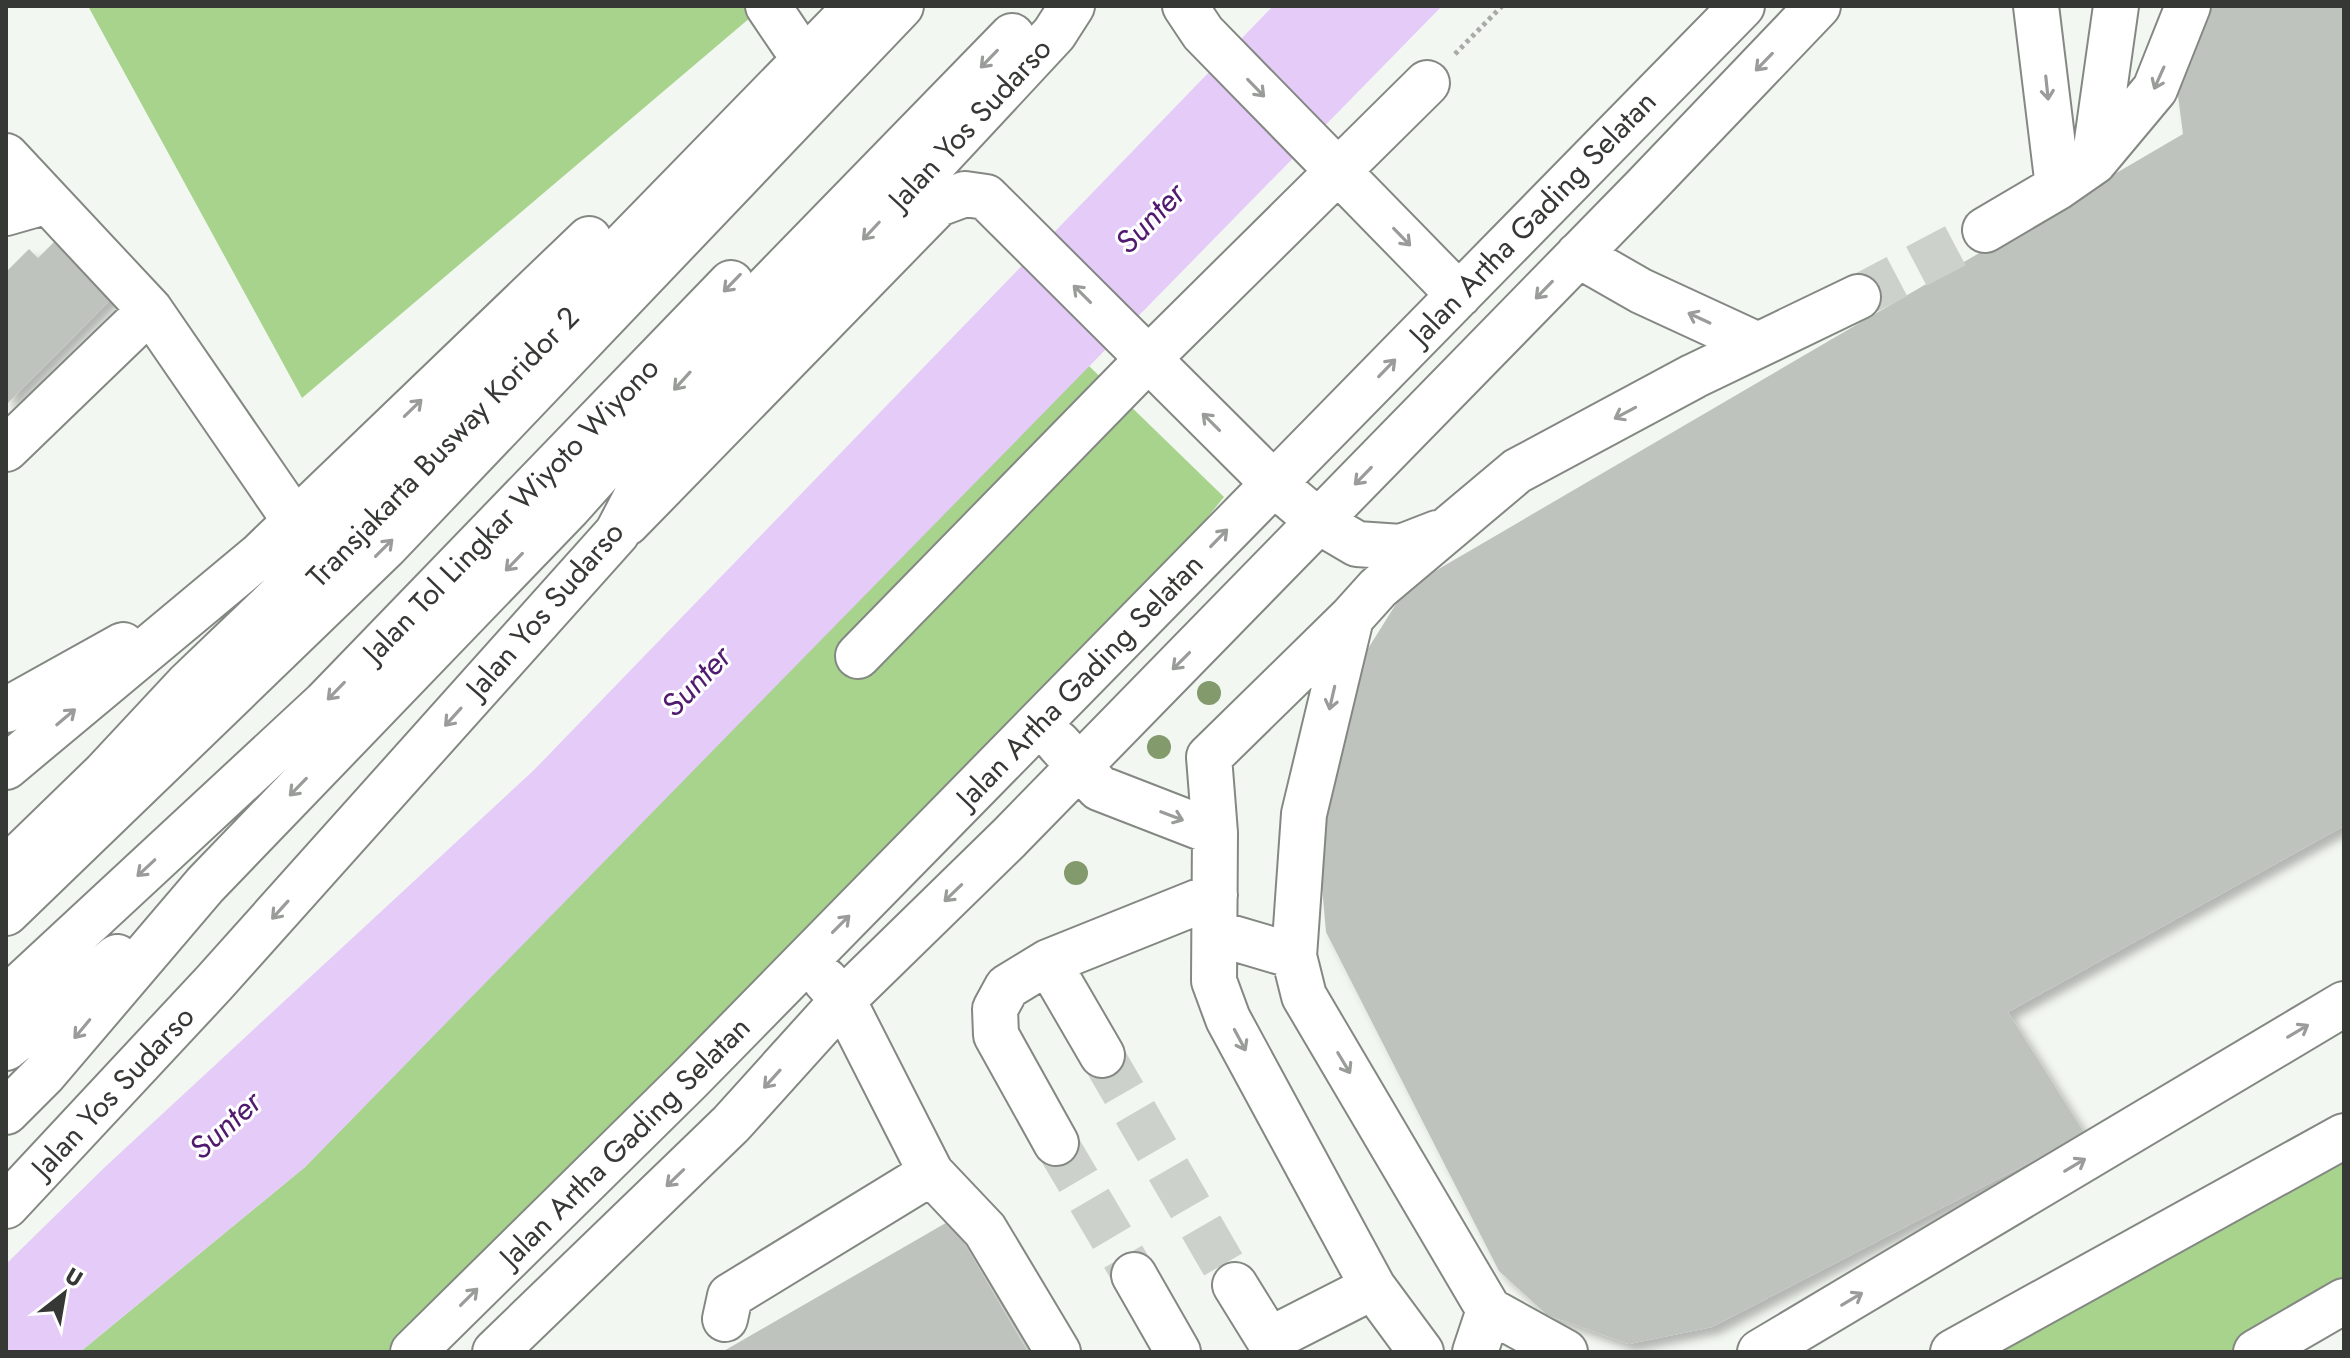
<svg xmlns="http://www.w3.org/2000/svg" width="2350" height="1358" font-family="Jost,sans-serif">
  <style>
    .green { fill: #a7d38d }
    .water { fill: #e4cbf8 }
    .building { fill: #bfc3bd; filter: url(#shadow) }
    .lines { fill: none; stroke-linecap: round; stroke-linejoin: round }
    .minor-tunnel { stroke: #cdd1cb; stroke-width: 44; stroke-dasharray: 44 22; stroke-linecap: butt }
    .minor-casing { stroke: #848883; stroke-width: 48 }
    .highway-casing { stroke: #848883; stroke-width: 48 }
    .path { stroke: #a8aba7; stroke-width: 5; stroke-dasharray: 4 4; stroke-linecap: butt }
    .minor { stroke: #fff; stroke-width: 44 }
    .highway { stroke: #fff; stroke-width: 44 }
    .tree { fill: #829a6c }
    .oneway { stroke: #9a9c9a }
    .labels { text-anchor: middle; stroke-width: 6; stroke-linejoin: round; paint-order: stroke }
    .street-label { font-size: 30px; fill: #363835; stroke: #fff }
    .water-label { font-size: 32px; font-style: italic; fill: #501a6e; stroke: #fff }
  </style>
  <defs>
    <filter id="shadow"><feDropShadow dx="7" dy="7" stdDeviation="4" flood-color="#0004"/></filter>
  </defs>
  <rect width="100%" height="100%" fill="#f3f7f1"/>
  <path class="green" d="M88,6h656l7,11 -449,381z
    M1088,365l136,132 -184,227 -627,628h-333l225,-185z
    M2344,1133v168l-88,51h-302z"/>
  <path class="water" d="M1273,6h169l-1137,1161 -225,185h-74v-88l99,-97 429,-397z"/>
  <path class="building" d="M2196,6h148v820l-336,186 77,122 -373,193 -83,17 -82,-29 -48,-44 -173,-339 -10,-113 21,-121 69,-110 777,-454 -6,-46z
    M65,231l57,57 -116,117v-133l23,-23 9,9z
    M951,1220l77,132h-306z"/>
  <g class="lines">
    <path class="minor-tunnel" d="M1858,297l127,-67
      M1102,1055l133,230
      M1056,1143l78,132"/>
    <defs>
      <path id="minor" d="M768,6l25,37
        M1185,6l18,27 256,262
        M2036,6l22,181
        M6,156l144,154 145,211
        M2094,162l22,-156
        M6,213l42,-12
        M1985,230l73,-43 36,-25 61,-73 33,-83
        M1578,255l63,36 117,54
        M6,449l144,-139
        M627,523l311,-319 27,-10 21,3 287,286 45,38 39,23 44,3 36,-14
        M858,656l290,-297 279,-276
        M1058,743l41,45 116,45 -1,148 14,38 145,268 48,65
        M1215,833l-6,-76 142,-139
        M1216,933l78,23
        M1048,962l-41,25 -12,22 1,26 60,108
        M825,980l18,20 88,173 54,57 73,122
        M1102,1055l-54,-93 167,-67
        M1134,1275l44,77
        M1235,1285l34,55 104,-53
        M725,1319l5,-23 201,-123
        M413,1352l276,-272 1053,-1074
        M495,1352l236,-228 112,-124 166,-162 636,-651 173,-181
        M1475,1352l14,-42
        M1565,1352l-76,-42 -185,-314 -10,-40 10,-142 47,-196 27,-30 139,-117 177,-95 164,-79
        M1760,1352l584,-348
        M1953,1352l391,-216
        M2256,1352l88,-51"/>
      <path id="highway" d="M6,710l117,-65
        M6,767l253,-211 330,-317
        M6,869l98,-95 83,-89 193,-185 202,-212 275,-282
        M6,913l379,-366 516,-541
        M6,999l319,-296 406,-420
        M6,1048l111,-91
        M6,1112l38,-38 161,-189 364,-378 184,-205 259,-266
        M6,1206l208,-223 403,-450 35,-67 402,-432 18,-28"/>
    </defs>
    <use href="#minor" class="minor-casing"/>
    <use href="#highway" class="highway-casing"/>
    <path class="path" d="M1455,54l47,-48"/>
    <use href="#minor" class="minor"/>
    <use href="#highway" class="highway"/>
  </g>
  <g class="tree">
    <circle cx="1209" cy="693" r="12"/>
    <circle cx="1159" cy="747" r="12"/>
    <circle cx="1076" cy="873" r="12"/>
  </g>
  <defs><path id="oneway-shaft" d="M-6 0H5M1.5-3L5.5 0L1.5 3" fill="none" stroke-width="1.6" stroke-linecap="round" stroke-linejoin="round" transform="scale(2)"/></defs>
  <g class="oneway">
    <use href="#oneway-shaft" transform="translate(989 59) rotate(134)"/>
    <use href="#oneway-shaft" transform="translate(1764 62) rotate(134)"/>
    <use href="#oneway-shaft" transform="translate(2159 78) rotate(114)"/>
    <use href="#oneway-shaft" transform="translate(1256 88) rotate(46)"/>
    <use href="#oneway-shaft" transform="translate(2047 88) rotate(84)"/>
    <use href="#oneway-shaft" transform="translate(871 231) rotate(133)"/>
    <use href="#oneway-shaft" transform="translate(1402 237) rotate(46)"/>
    <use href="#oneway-shaft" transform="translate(732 283) rotate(134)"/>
    <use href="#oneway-shaft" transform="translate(1544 290) rotate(134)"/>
    <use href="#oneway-shaft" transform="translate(1082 294) rotate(-135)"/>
    <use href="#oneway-shaft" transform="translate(1699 318) rotate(-155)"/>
    <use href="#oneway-shaft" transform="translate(1387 368) rotate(-46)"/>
    <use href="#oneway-shaft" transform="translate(682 381) rotate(132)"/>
    <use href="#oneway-shaft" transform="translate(413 408) rotate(-44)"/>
    <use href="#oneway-shaft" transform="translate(1625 413) rotate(152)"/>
    <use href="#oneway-shaft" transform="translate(1211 422) rotate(-135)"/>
    <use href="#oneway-shaft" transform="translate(1363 476) rotate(134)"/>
    <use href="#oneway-shaft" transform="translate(1219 538) rotate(-46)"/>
    <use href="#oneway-shaft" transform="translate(384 548) rotate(-45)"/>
    <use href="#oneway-shaft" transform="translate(514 562) rotate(134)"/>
    <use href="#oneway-shaft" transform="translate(1181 661) rotate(135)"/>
    <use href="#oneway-shaft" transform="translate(336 691) rotate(134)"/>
    <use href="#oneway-shaft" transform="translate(1332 698) rotate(103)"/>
    <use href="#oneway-shaft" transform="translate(66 717) rotate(-40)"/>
    <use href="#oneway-shaft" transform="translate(453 717) rotate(132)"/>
    <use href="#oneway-shaft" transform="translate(298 787) rotate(134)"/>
    <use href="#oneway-shaft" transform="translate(1172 816) rotate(21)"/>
    <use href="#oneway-shaft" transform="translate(146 868) rotate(137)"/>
    <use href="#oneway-shaft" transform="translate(953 893) rotate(136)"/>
    <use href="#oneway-shaft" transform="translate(280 910) rotate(132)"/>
    <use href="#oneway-shaft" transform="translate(841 924) rotate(-45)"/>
    <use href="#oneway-shaft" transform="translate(82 1029) rotate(130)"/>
    <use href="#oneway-shaft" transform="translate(2298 1031) rotate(-31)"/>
    <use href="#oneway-shaft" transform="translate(1240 1040) rotate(62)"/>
    <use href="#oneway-shaft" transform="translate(1344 1063) rotate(59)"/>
    <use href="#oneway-shaft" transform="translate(772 1079) rotate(132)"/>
    <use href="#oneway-shaft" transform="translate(2075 1165) rotate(-31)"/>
    <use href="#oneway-shaft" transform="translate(675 1178) rotate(136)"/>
    <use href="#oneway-shaft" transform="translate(469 1297) rotate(-45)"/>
    <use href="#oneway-shaft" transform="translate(1852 1299) rotate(-31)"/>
  </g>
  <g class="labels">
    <g class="street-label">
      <text transform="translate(970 124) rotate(-47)" y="10">Jalan Yos Sudarso</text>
      <text transform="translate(1533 218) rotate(-46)" y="10">Jalan Artha Gading Selatan</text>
      <text transform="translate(443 447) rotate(-46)" y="10">Transjakarta Busway Koridor 2</text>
      <text transform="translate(511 510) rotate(-46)" y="10">Jalan Tol Lingkar Wiyoto Wiyono</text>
      <text transform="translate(545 610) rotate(-49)" y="10">Jalan Yos Sudarso</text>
      <text transform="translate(1080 681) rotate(-46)" y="10">Jalan Artha Gading Selatan</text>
      <text transform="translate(113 1092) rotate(-47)" y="10">Jalan Yos Sudarso</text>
      <text transform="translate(625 1142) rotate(-45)" y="10">Jalan Artha Gading Selatan</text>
    </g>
    <g class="water-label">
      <text transform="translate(1150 218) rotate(-46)" y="11">Sunter</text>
      <text transform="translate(696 681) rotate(-46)" y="11">Sunter</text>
      <text transform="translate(225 1125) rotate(-42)" y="11">Sunter</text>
    </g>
  </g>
  <rect width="2350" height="1358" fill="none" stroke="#363835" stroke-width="16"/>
  <g transform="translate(64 1294) rotate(31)" stroke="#ffffff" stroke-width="6" paint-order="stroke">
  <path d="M0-6L14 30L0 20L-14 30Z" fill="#363835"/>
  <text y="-12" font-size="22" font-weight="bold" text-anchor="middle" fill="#363835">U</text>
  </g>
</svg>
